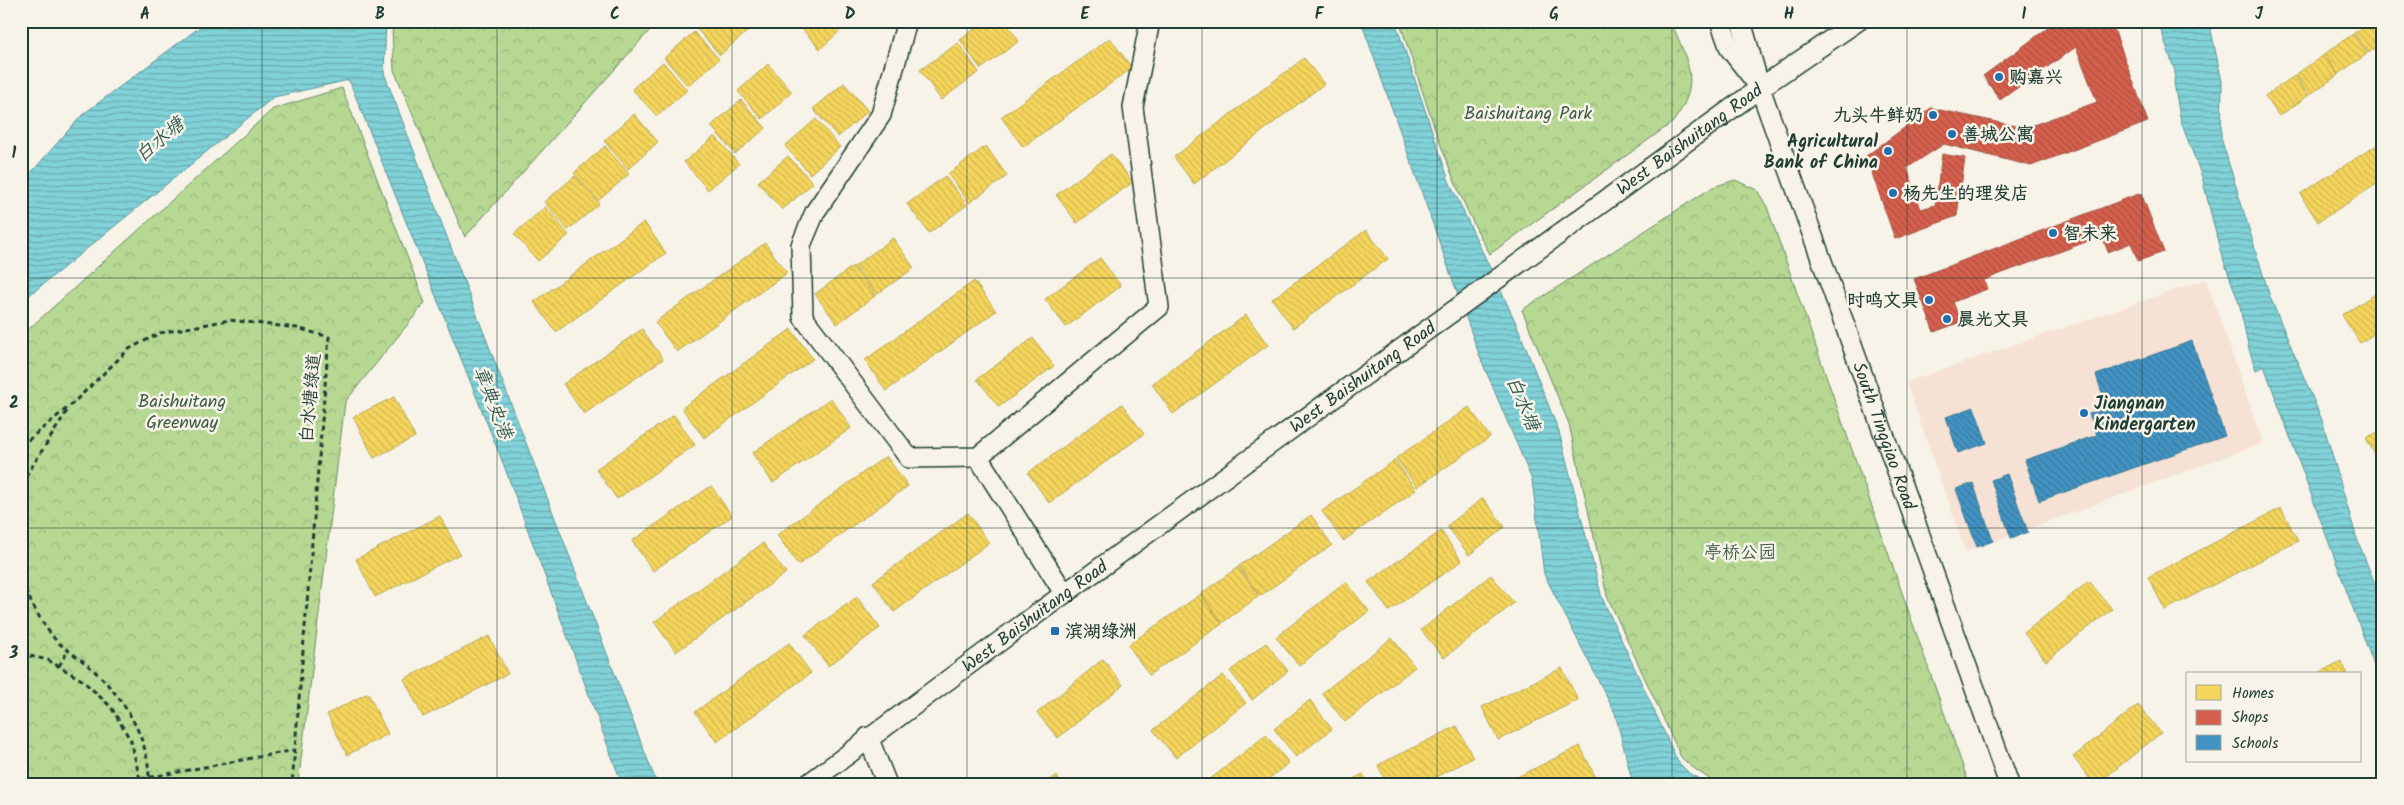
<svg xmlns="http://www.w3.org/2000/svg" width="2404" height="805" font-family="Kalam,'LXGW WenKai TC',sans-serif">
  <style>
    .built { fill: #f6e2d4 }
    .forest { fill: url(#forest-crowns); stroke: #6a8a63 }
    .water { fill: url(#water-rules); stroke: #5a9697 }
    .homes { fill: url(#homes-back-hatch); stroke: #b6a750 }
    .shops { fill: url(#shops-back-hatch); stroke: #9f5646 }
    .schools { fill: url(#schools-back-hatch); stroke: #387998 }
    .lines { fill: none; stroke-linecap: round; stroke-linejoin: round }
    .minor-casing { stroke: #1f3d34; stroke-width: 22 }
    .path { stroke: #1f3d34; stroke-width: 3; stroke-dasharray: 5 4; stroke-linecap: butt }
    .minor { stroke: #f7f3e8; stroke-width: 19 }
    .grid { fill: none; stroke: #1f3d34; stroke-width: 1; stroke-opacity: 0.55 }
    .poi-dot { fill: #1f6fb2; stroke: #f7f3e8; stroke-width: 2 }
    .labels { text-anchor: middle; stroke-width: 5; stroke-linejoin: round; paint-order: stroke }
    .poi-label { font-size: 18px; font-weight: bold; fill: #1f3d34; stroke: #f7f3e8; text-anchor: start }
    .park-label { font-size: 18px; fill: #3d5c47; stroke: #f7f3e8 }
    .street-label { font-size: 18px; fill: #1f3d34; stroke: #f7f3e8 }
    .water-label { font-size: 19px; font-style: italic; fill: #335b55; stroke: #f7f3e8 }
    .neatline { fill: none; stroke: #1f3d34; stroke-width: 2 }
    .grid-label { font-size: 16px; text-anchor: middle; font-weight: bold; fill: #1f3d34 }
  </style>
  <defs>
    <pattern id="forest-crowns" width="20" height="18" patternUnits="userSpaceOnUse" patternTransform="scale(1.25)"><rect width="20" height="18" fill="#b6d892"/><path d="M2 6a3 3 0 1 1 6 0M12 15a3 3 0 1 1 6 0" fill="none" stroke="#9cba7e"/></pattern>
    <pattern id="water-rules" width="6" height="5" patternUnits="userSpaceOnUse" patternTransform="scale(1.25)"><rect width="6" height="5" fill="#81d2d9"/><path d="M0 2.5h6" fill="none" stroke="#69acb1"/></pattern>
    <pattern id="homes-back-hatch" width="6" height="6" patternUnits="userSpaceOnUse" patternTransform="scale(1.25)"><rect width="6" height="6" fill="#f6d55c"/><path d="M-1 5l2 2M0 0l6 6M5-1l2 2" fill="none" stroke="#d2b851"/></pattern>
    <pattern id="shops-back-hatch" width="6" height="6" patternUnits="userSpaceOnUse" patternTransform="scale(1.25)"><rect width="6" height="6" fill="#d6604d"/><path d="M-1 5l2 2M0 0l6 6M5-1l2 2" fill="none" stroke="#ad5041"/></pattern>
    <pattern id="schools-back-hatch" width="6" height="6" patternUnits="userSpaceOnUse" patternTransform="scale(1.25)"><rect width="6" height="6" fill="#4393c3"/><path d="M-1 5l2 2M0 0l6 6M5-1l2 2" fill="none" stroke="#37799f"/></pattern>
  </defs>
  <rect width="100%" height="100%" fill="#f7f3e8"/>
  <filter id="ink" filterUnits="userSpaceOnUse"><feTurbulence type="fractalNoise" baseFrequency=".02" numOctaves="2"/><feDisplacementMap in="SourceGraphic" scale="10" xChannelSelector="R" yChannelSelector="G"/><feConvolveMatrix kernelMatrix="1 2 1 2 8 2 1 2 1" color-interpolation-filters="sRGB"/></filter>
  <g filter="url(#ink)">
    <path class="built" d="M2206,279l57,164 -297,109 -60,-170z"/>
    <path class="forest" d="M395,21h263l-193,216 -71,-167 -2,-42z
      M1399,21h272c16,41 32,61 2,101l-183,132c-42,-72 -64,-155 -91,-233z
      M342,88l83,215 -80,99 -47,382h-277v-448l252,-227z
      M1735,180l22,10 10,17 202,577h-253c-12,-10 -24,-15 -35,-27l-74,-161 -38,-172 -47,-114 191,-123z"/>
    <path class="water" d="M208,21h178l-2,52 273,711h-35l-119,-321 -154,-383 -75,17 -253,205v-118l61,-69z
      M1361,21h34l54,160 67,142 43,109 43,166 76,164 12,12 19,10h-76l-18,-71 -71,-139 -12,-94 -52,-123z
      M2158,21h51l13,61 -1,56 49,159 52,123 35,119 26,65v86l-119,-324 -8,4 -7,-21 -10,-46 -19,-53 -18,-73 -21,-55 -7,-39 1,-12z"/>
    <path class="homes" d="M703,21h41l6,8 -30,26 -25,-28z
      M795,21h56l-31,28z
      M985,21h20l14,20 -38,28 -21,-29z
      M2371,21h12v22l-15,10 -14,-20z
      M694,32l25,27 -31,27 -24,-28z
      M2353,34l14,20 -29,20 -14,-20z
      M1110,38l22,30 -109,79 -22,-30z
      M958,43l21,29 -38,28 -21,-30z
      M2324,55l14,20 -29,20 -14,-20z
      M1304,58l20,26 -130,100 -20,-27z
      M663,62l24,28 -30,26 -25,-27z
      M768,64l24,28 -30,27 -24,-28z
      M2294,76l14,20 -29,20 -14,-20z
      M844,83l24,28 -30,26 -25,-28z
      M741,100l25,28 -31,26 -24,-28z
      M634,114l24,28 -30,27 -24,-28z
      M816,119l24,28 -30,27 -25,-28z
      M715,136l24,28 -31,26 -24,-28z
      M2383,141v39l-65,42 -18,-28z
      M605,146l24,28 -31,27 -24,-28z
      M986,146l21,30 -38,27 -21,-29z
      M1111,154l22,28 -56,41 -21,-28z
      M788,156l25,27 -31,27 -24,-28z
      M575,176l24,28 -31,26 -24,-28z
      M945,176l22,29 -38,28 -22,-29z
      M545,207l24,28 -31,26 -24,-27z
      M644,222l22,31 -110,79 -22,-30z
      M1366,230l22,29 -95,69 -21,-29z
      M893,238l21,30 -38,27 -21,-29z
      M765,243l22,30 -110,79 -22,-30z
      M1100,258l21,28 -55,41 -21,-28z
      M853,266l22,30 -38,28 -22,-30z
      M974,281l22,30 -110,80 -21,-31z
      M2383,289v39l-23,15 -18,-28z
      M1246,315l22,30 -95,69 -21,-30z
      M642,329l21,30 -79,55 -21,-30z
      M791,329l22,30 -109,79 -22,-30z
      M1033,338l21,28 -55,41 -22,-28z
      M394,397l21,40 -41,21 -21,-41z
      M831,398l20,30 -78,55 -21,-30z
      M1122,404l22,30 -95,69 -21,-30z
      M1469,407l21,30 -73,50 -21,-29z
      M674,415l21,30 -78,54 -21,-30z
      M2383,429v39h-1l-16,-30z
      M886,456l22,30 -110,79 -21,-30z
      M1395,460l21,30 -73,51 -21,-30z
      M711,486l21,30 -79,55 -21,-30z
      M1483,498l22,29 -36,28 -22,-29z
      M2281,508l17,33 -133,69 -17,-33z
      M968,513l21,30 -95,69 -21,-30z
      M1311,515l21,30 -72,51 -21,-30z
      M440,516l20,38 -85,43 -19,-38z
      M1441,531l21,30 -73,50 -21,-29z
      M763,543l23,30 -110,79 -22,-30z
      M1238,567l21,29 -37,27 -21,-29z
      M1491,575l23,28 -70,55 -23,-28z
      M2089,581l23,28 -66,52 -22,-28z
      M1346,582l23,29 -70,55 -23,-29z
      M1201,594l21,30 -73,51 -21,-30z
      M857,597l23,31 -52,38 -23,-31z
      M489,636l19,38 -85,43 -19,-38z
      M1392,638l23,29 -70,55 -23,-29z
      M789,643l22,30 -94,69 -22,-30z
      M1266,643l22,28 -36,29 -22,-29z
      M1103,659l20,26 -65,53 -21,-25z
      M2341,661l7,13h-32z
      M1562,668l16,32 -80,40 -16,-33z
      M1223,675l23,28 -70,55 -23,-28z
      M368,693l20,41 -41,21 -20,-41z
      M1310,700l22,29 -36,28 -22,-28z
      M2138,705l23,28 -64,51h-3l-21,-27z
      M1457,726l16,32 -51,26h-35l-9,-19z
      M1266,735l23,28 -27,21h-58z
      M1580,746l16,32 -10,6h-83z
      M1363,774l5,10h-25z
      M1057,776l4,8h-20z"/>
    <path class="shops" d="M2057,21h54l37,101 -117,44 -87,-22 -37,24 14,41 14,-4 7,-51 23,4 -8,58 -62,23 -29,-83 65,-48 94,20 72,-26 -21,-55 -76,53 -17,-24z
      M2141,193l23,59 -26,9 -7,-18 -23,9 -6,-16 -118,44 3,9 -34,13 8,20 -27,10 -20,-53z"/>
    <path class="schools" d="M2192,341l33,95 -186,65 -14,-41 72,-25 -8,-21 18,-6 -11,-33z
      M1974,407l13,36 -29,10 -12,-36z
      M2007,474l21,58 -17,6 -20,-58z
      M1973,483l20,58 -16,6 -21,-58z"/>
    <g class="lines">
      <defs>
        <g id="minor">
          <path d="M907,21l-26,94 -66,97 -14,33 2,72 106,141 69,-1 181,-150 -26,-200 17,-86"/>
          <path d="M1720,21l10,28 25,32"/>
          <path id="s1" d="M1741,21l19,67 249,696"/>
          <path d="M978,457l86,136"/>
          <path d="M868,737l19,47"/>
          <path id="s2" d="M808,784l230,-171 722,-525 98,-67"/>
        </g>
      </defs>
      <use href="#minor" class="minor-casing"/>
      <path class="path" d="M21,446l51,-42 57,-55 31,-16 69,-13 68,8 32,9 -37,447
        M21,484l48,-76
        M21,582c10,20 19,39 33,56 10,11 25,19 36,29 32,28 61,72 59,117
        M21,654l27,6 34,20 29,27 20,34 10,43
        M59,666l10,-17
        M141,779l154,-29"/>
      <use href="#minor" class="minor"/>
    </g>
  </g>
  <path class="grid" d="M262,21v763M497,21v763M732,21v763M967,21v763M1202,21v763M1437,21v763M1672,21v763M1907,21v763M2142,21v763M21,278h2362M21,528h2362"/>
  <g class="poi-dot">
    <circle cx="1999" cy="77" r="5"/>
    <circle cx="1933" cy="115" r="5"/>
    <circle cx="1952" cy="134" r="5"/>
    <circle cx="1888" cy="151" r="5"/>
    <circle cx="1893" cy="193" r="5"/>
    <circle cx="2053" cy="233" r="5"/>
    <circle cx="1929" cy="300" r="5"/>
    <circle cx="1947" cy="319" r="5"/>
    <circle cx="2084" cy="413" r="5"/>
    <rect x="1050" y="626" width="10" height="10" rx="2.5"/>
  </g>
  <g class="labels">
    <g class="poi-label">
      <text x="2009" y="83">购嘉兴</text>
      <text x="1923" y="121" text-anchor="end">九头牛鲜奶</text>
      <text x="1962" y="140">善城公寓</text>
      <text x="1878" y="147" text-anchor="end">Agricultural<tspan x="1878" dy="21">Bank of China</tspan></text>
      <text x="1903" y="199">杨先生的理发店</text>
      <text x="2063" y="239">智未来</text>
      <text x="1919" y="306" text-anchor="end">时鸣文具</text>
      <text x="1957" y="325">晨光文具</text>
      <text x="2094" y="409">Jiangnan<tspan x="2094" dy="21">Kindergarten</tspan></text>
      <text x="1065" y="637">滨湖绿洲</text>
    </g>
    <g class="park-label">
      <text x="1528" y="119">Baishuitang Park</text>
      <text x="182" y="407">Baishuitang<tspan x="182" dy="21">Greenway</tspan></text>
      <text x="1740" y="558">亭桥公园</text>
    </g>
    <g class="street-label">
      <text dy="6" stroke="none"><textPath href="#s2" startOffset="1092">West Baishuitang Road</textPath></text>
      <text dy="6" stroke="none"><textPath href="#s2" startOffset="688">West Baishuitang Road</textPath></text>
      <text transform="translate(310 398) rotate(-85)" y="6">白水塘绿道</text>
      <text dy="6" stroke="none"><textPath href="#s1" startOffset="439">South Tingqiao Road</textPath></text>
      <text dy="6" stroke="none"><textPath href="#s2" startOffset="282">West Baishuitang Road</textPath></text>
    </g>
    <g class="water-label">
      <text transform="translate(159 139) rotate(-40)" y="7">白水塘</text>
      <text transform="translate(494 402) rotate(69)" y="7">章典史港</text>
      <text transform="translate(1524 403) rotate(67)" y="7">白水塘</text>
    </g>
  </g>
  <rect width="2404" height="805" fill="none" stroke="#f7f3e8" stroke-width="55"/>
  <rect x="2186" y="672" width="175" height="90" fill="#f7f3e8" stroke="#a1aaa0"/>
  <rect x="2196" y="685" width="25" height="15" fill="#f6d55c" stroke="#a1aaa0"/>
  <text x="2232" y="698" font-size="15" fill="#1f3d34">Homes</text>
  <rect x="2196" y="710" width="25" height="15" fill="#d6604d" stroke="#a1aaa0"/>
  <text x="2232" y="722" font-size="15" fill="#1f3d34">Shops</text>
  <rect x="2196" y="735" width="25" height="15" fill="#4393c3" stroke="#a1aaa0"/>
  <text x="2232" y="748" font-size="15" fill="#1f3d34">Schools</text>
  <rect x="28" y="28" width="2348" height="750" class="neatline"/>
  <g class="grid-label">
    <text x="145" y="19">A</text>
    <text x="380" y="19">B</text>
    <text x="615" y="19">C</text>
    <text x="850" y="19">D</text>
    <text x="1085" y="19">E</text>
    <text x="1319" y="19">F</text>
    <text x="1554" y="19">G</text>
    <text x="1789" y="19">H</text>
    <text x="2024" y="19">I</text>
    <text x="2259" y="19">J</text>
    <text x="14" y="158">1</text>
    <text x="14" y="408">2</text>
    <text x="14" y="658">3</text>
  </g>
</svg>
